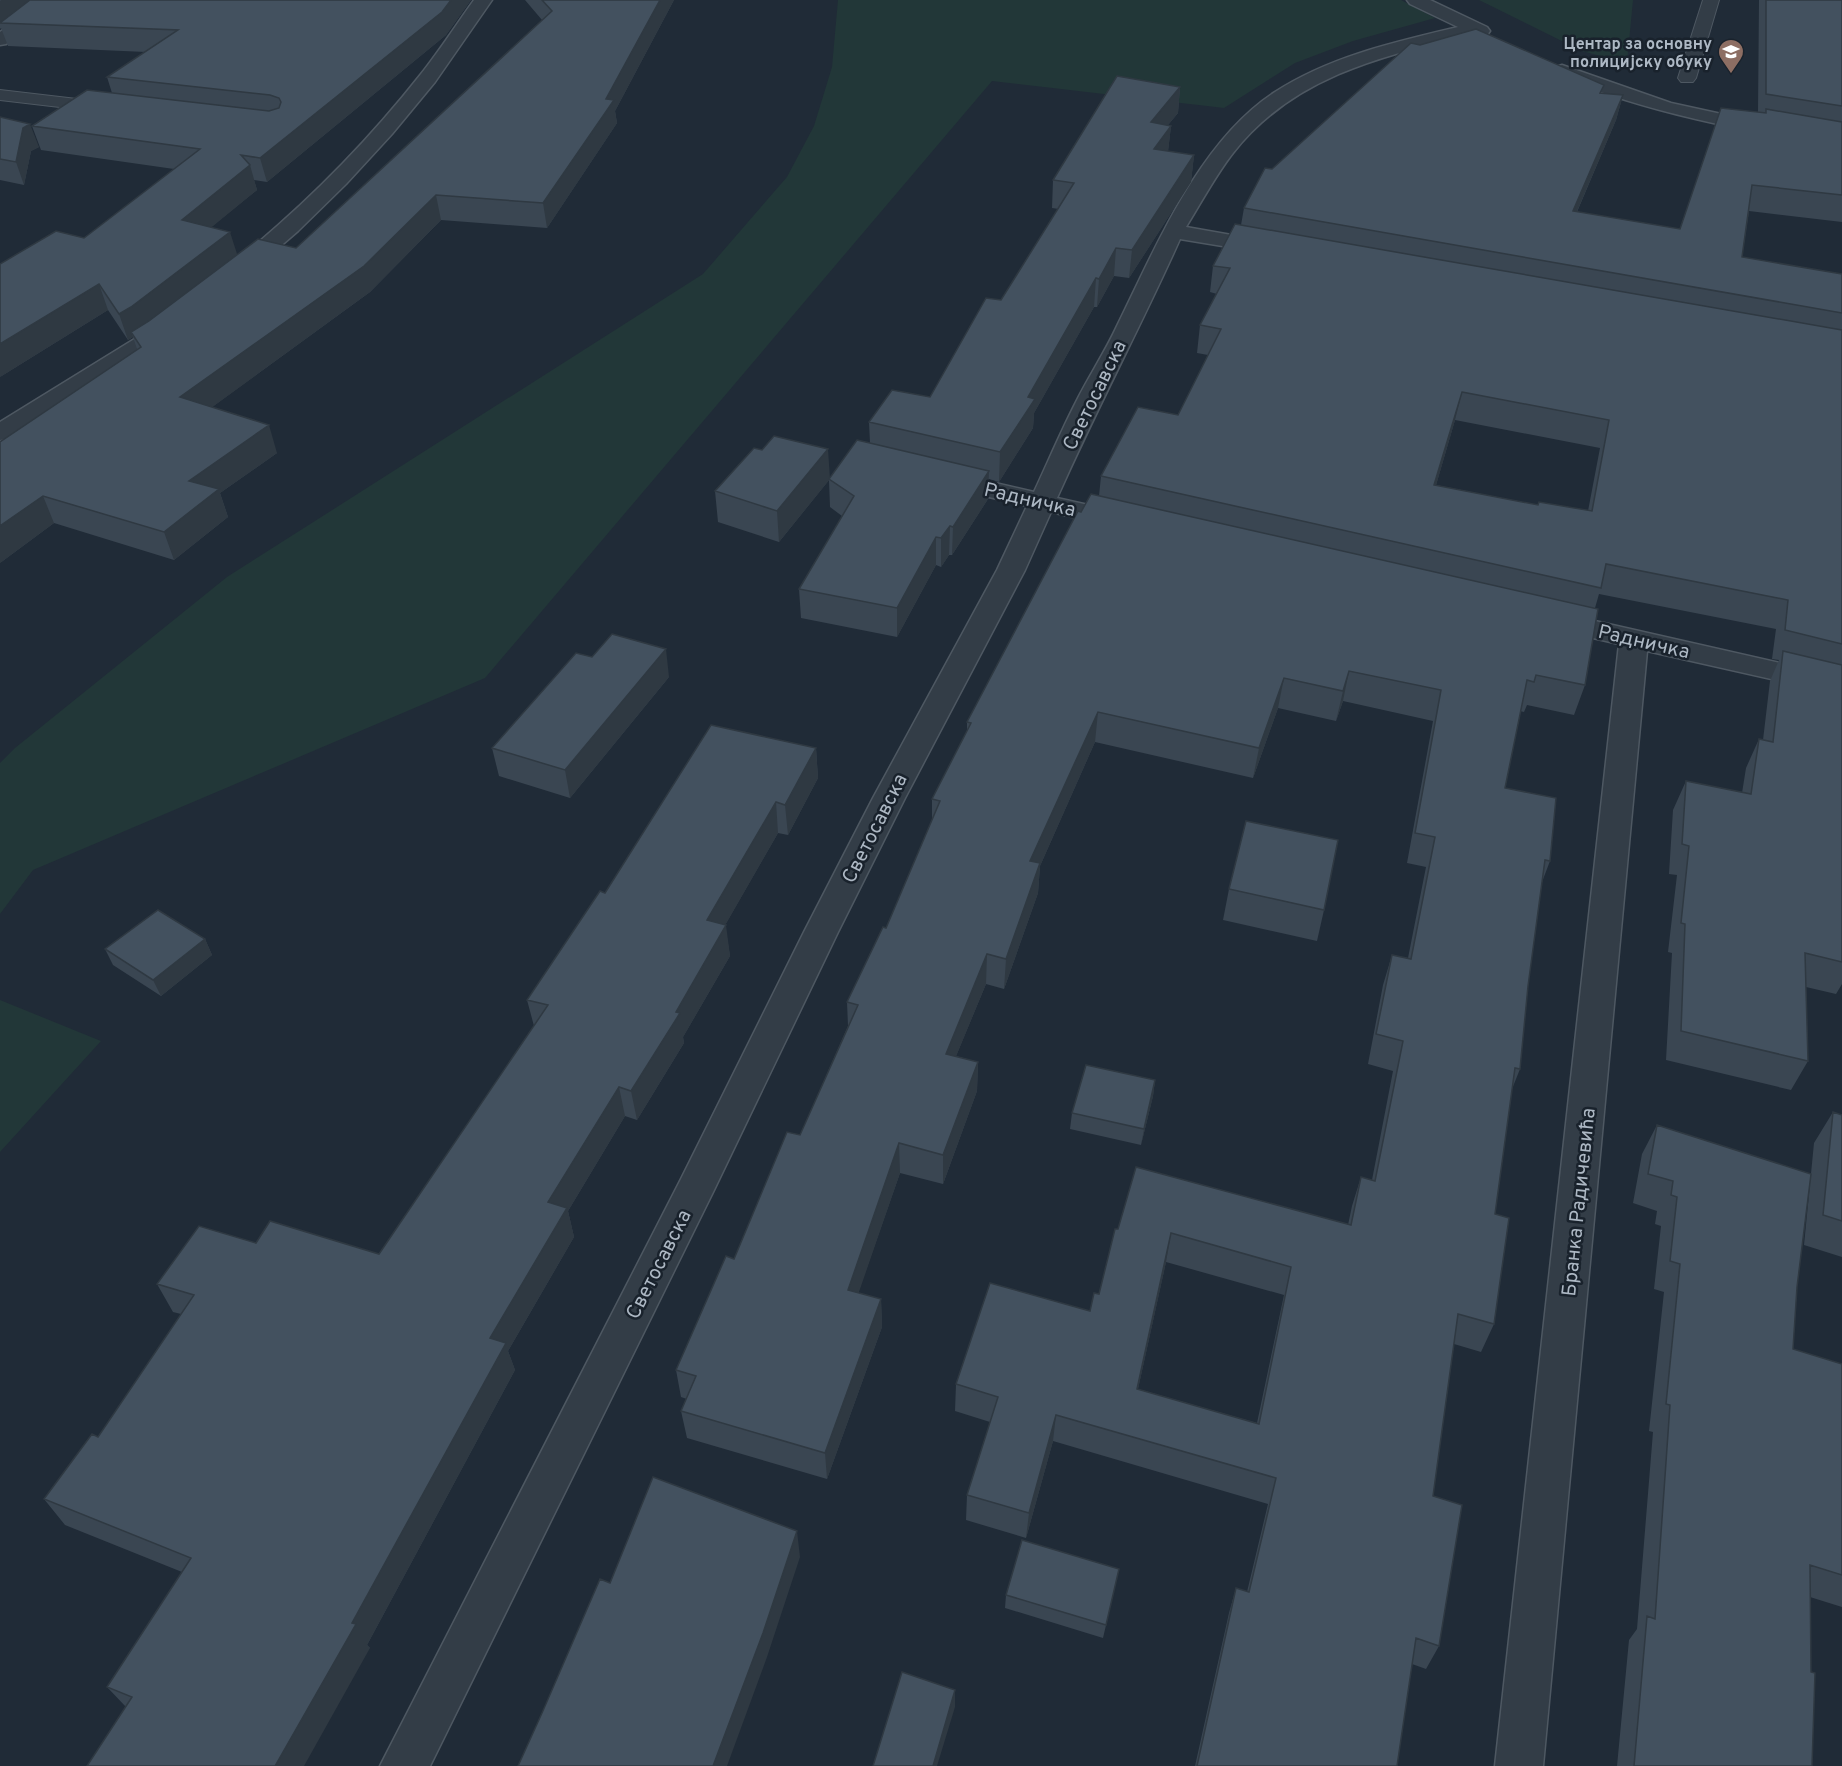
<svg xmlns="http://www.w3.org/2000/svg" width="1842" height="1766" font-family="Overpass,sans-serif">
  <style>
    .green { fill: #223738 }
    .lines { fill: none; stroke-linecap: round; stroke-linejoin: round }
    .lane-casing { stroke: #4e5862; stroke-width: 2 }
    .street-casing { stroke: #4e5862; stroke-width: 3 }
    .lane { fill: #333d47; fill-rule: evenodd }
    .street { fill: #333d47; fill-rule: evenodd }
    .wall { fill: #3a4652; fill-rule: evenodd }
    .shaded-wall { fill: #2f3942 }
    .building { fill: #43515f; stroke: #2f3942; stroke-width: 1.5; fill-rule: evenodd }
    .labels { text-anchor: middle; stroke-width: 5; stroke-linejoin: round; paint-order: stroke }
    .far-poi-label { font-size: 16px; font-weight: bold; fill: #adb8c4; stroke: #19222c; text-anchor: end }
    .street-label { font-size: 20px; fill: #adb8c4; stroke: #19222c }
  </style>
  <rect width="100%" height="100%" fill="#202b37"/>
  <path class="green" d="M838,0h563l34,18 -82,23 -58,22 -71,45 -232,-27 -507,597 -452,192 -33,44v-151l15,-15 212,-171 476,-303 84,-97 27,-51 18,-59z
    M1479,0h154l-6,63 -45,-12z
    M0,1000l101,41 -101,111z"/>
  <g class="lines">
    <defs>
      <path id="lane" d="M1703,0h16l-23,78 -3,4h-12l-3,-4z
        M0,90l111,13 6,1 3,4 -3,4 -6,1 -111,-13z"/>
      <path id="street" d="M43,0h20l-57,44 -6,1v-13z
        M474,0h18l-57,82 -43,52 -46,50 -48,47 -51,44 -8,2 -8,-2 -3,-5 3,-5c70,-56 134,-120 190,-191 19,-24 35,-49 53,-74z
        M1407,0h23l57,27 3,4 -3,4 -6,1 -8,-2c-90,22 -180,42 -240,119 -18,23 -32,50 -47,74l85,15 8,1 3,5 -3,5 -8,1 -91,-15c-39,87 -84,171 -123,259l76,17 4,6 -4,6 -9,2 -73,-17 -26,58 -120,228 -67,134 -124,258 -284,576h-50l301,-587 123,-247 69,-134 124,-228 30,-64 -93,-22 -4,-5 4,-5 9,-3 91,21c14,-30 27,-61 42,-90 13,-26 29,-50 41,-76 39,-79 82,-185 158,-234 56,-36 120,-50 183,-65l-48,-23z
        M1562,65l109,38 64,14 107,18v12c-98,-16 -194,-34 -286,-72l-3,-4 3,-4z
        M172,315l8,2 3,5 -26,23 -148,93 -9,2v-18l141,-87 23,-18z
        M1551,611l291,66v18l-195,-44 -104,1115h-48l124,-1122 -78,-18 -4,-6 4,-6z"/>
    </defs>
    <use href="#lane" class="lane-casing"/>
    <use href="#street" class="street-casing"/>
    <use href="#lane" class="lane"/>
    <use href="#street" class="street"/>
  </g>
  <path class="wall" d="M0,0h471l-25,35 -179,147 -13,-2 3,10 -46,37 26,28 59,-7 246,-228 -17,-20h149l-59,111 2,12 -70,105 -106,-8 -71,72 -158,115 65,46 -57,40 8,24 -54,43 -120,-37 -54,40 137,-214 -4,-12 -5,3 -20,-30 -108,67 84,-139 90,-69 -133,-19 -9,-24 80,-33 -5,-16 39,-25 -138,-6 -7,-18 -1,1z
    M1759,0h83v222l-93,-11 -7,46 100,17v710l-6,10 -30,-7 2,74 -17,29 -125,-30 6,-107 -4,-1 9,-77 -8,-1 4,-64 13,-29 56,12 4,-25 13,-29 4,1 7,-59 9,-21 -7,-1 4,-30 -177,-35 -4,14 -10,77 -11,30 -47,-10 -3,7 -4,-1 -15,77 45,73 -8,21 -14,104 -8,83 -8,20 -17,125 -1,110 -13,28 -27,-8 -21,152 6,150 -13,23 -14,-5 -15,102h-202l34,-153 7,-25 11,4 21,-88 -215,-63 -27,97 -60,-18 1,-25 23,-73 -35,-11 1,-27 134,-73 9,-17 19,-65 230,-4 4,-19 9,-29 11,3 21,-109 -25,-7 15,-79 9,-30 16,3 18,-91 -19,-4 26,-142 -90,-20 -7,20 -58,-13 -25,70 -158,-36 -55,124 -2,27 -34,96 -18,-5 -30,72 22,6 -1,29 -34,93 -43,-11 -42,120 23,6 1,28 -55,152 -140,-41 -6,-27 6,-12 -6,-2 -5,-27 124,-235 48,-109 -1,-24 39,-74 46,-108v-21l35,-68v-9l114,-210 18,-16 2,-20 77,-61 30,-60 -11,-2 3,-28 17,-31 -7,-2 3,-26 28,-41 3,-17 28,-39 330,-76 21,2 -7,25 -39,92 103,17 78,-117zM1455,420l145,28 -12,63 -50,-6 -102,-20zM1166,1262l118,33 -27,128 -119,-34z
    M1180,87l-2,26 -10,12 3,1 -3,25 26,4 -3,27 -62,96 -15,-2 -17,31h-3l-60,106 -1,15 -34,54 -10,-3 -1,20 -36,56h-3l-8,12 -5,-2 -39,72 -96,-19 -2,-29 43,-73 -12,-9 -1,-27 -50,62 -61,-20 -3,-31 115,-13 40,-35 -1,-21 61,-25 71,-97 58,-91 -7,-1 1,-28z
    M0,117l39,30 -8,4 -7,34 -24,-5z
    M669,677l-99,121 -71,-22 -7,-28z
    M816,748l2,30 -30,57 -10,-2 -53,92 5,31 -47,81 1,6 -47,77 -12,-4 -57,95 6,26 -66,114 7,19 -148,275 3,3 -244,59 -19,-20 75,-115 -117,-47 -21,-26 54,-62 83,-123 -8,-2 -16,-28 99,-41 123,11 155,-228 -7,-26 78,-107z
    M1229,889l95,21 -7,31 -94,-21z
    M205,939l7,16 -51,41 -48,-31 -8,-16z
    M1155,1080l-2,16 -12,49 -71,-16 2,-16z
    M1833,1112l9,3v142l-38,-12 10,-102z
    M1657,1125l140,162 -4,62 49,15v243l-32,-10 2,169h-195l12,-126 8,-11 16,-197 -4,-1 15,-139 -10,-3 7,-63 -6,-2 2,-13 -24,-8 9,-49z
    M1116,1582l-13,56 -98,-30 1,-13z"/>
  <path class="shaded-wall" d="M1,0h38l-39,23v-22z
    M451,0h20l-25,35 -179,147 -7,-24z
    M660,0h14l-59,111 2,12 -70,105 -4,-25 63,-104z
    M1180,87l-2,26 -30,36 3,-27z
    M1623,95l-7,25 -50,117 7,-26z
    M30,124l9,23 -8,4 -7,34 -8,-23 7,-34z
    M1171,126l-3,26 -14,-3z
    M1194,155l-3,27 -62,96 3,-28z
    M250,165l7,25 -67,55 -8,-25z
    M436,195l5,25 -71,72 -181,132 -9,-27z
    M230,232l8,25 -98,76 -9,-1 2,5 -5,3 -9,-26z
    M1116,248l-2,28 -17,31 2,-28z
    M1096,278l-2,29 -60,106 -1,15 -34,54 1,-30 28,-55z
    M99,284l9,26 -108,67v-33z
    M1462,392l-7,28 -27,93 6,-28z
    M269,425l8,28 -57,40 8,24 -54,43 -10,-28 25,-51z
    M828,449l2,30 -51,63 -2,-31z
    M989,471l-1,28 -36,56 1,-28z
    M43,496l11,27 -54,40v-37z
    M950,526l-1,29 -8,12v-29z
    M936,537v28l-39,72v-29z
    M666,649l3,28 -99,121 -5,-28z
    M1349,671l-6,30 -7,20 7,-30z
    M1284,678l-6,30 -25,70 6,-30z
    M1098,712l-3,30 -55,124 -2,27 -34,96 2,-30 24,-98z
    M816,748l2,30 -30,57 -3,-30z
    M776,802l2,31 -67,117 -4,-30z
    M726,925l4,31 -47,81 1,6 -47,77 -6,-29z
    M205,939l7,16 -51,41 -8,-16z
    M987,954l-1,30 -41,99 1,-29z
    M978,1062l-1,29 -34,93v-29z
    M1155,1080l-2,16 -12,49 3,-16z
    M619,1087l6,29 -57,95 6,26 -66,114 7,19 -148,275 3,3 -66,118h-29l77,-143 138,-285 58,-136z
    M899,1143l1,30 -50,145 -2,-28z
    M1171,1233l-5,29 -34,154 5,-27z
    M881,1299l1,28 -55,152 -2,-26z
    M1056,1415l-3,26 -27,97 3,-25z
    M797,1531l3,26 -33,100 -40,109h-14z
    M955,1690v17l-18,59h-4z"/>
  <path class="building" d="M30,0h421l-9,12 -182,146 -19,-3 9,10 -68,55 48,12 -99,75 -12,7 -20,-30 -99,60v-80l56,-33 28,7 116,-89 -168,-23 55,-36 182,21 10,-3 2,-6 -2,-4 -9,-3 -163,-18 71,-47 -178,-7z
    M542,0h118l-54,99 8,1 -71,103 -107,-8 -72,71 -184,131 89,28 -80,56 30,8 -55,43 -121,-36 -43,30v-84l141,-95 -10,-15 18,-11 109,-82 38,9 256,-237z
    M1766,0h76v106l-76,-12z
    M1476,29l128,56 -4,8 23,2 -50,116 107,18 41,-121 45,5v-4l76,13v73l-90,-10 -10,72 100,17v39l-598,-105 21,-40 7,1 139,-126 9,2z
    M1117,76l63,11 -29,35 20,4 -17,23 40,6 -62,95 -16,-2 -17,31 -3,-1 -68,119 7,2 -35,53 -131,-30 23,-32 38,7 56,-99 15,2 73,-117 -21,-3z
    M0,117l30,7 -7,4 -7,34 -16,-3z
    M1235,224l607,106v314l-57,-14 3,-30 -182,-36 -5,24 -500,-112 37,-69 40,8 43,-86 -21,-4 30,-57 -17,-2zM1462,392l147,28 -17,91 -53,-9 -1,3 -104,-20z
    M774,436l54,13 -51,62 -62,-20 39,-43 8,2z
    M857,440l132,31 -36,56 -3,-1 -9,12 -5,-1 -39,71 -98,-19 55,-93 -25,-17z
    M1091,494l507,115 -13,76 -49,-10 -2,7 -7,-2 -22,108 51,10 -6,63 -5,-1 -17,126 -8,83 -5,-1 -20,146 14,4 -15,106 -36,-10 -25,182 29,9 -23,141 -23,-8 -19,128h-200l39,-178 13,4 27,-114 -220,-63 -27,98 -62,-18 31,-98 -42,-13 34,-101 100,28 4,-18 5,1 16,-65h3l18,-62 215,58 10,-48 14,4 28,-140 -27,-7 16,-79 19,4 24,-122 -20,-4 26,-143 -92,-19 -6,20 -59,-13 -25,70 -161,-36 -68,149 10,2 -34,96 -19,-5 -41,100 32,8 -35,93 -44,-12 -51,147 33,9 -56,154 -144,-42 15,-35 -20,-6 50,-114 8,3 53,-127 13,3 58,-130 -11,-3 36,-75 3,1 54,-127 -8,-2 39,-76 -4,-1 111,-211 3,1zM1171,1233l120,34 -32,157 -122,-35z
    M612,634l54,15 -101,121 -73,-22 84,-95 16,4z
    M1783,651l59,14v297l-37,-9 3,108 -127,-30 4,-107 -4,-1 8,-77 -7,-2 4,-63 65,13 8,-55 14,3z
    M711,725l105,23 -31,57 -9,-3 -69,118 19,5 -50,87 4,1 -49,78 -12,-4 -71,115 19,6 -77,130 16,5 -154,280 4,1 -81,142h-188l45,-69 -25,-10 84,-129 -147,-59 48,-65 6,3 96,-142 -37,-11 42,-58 57,17 14,-22 109,33 169,-249 -21,-5 73,-109 5,2z
    M1246,821l92,19 -14,70 -95,-21z
    M158,910l47,29 -52,41 -48,-31z
    M1086,1065l69,15 -11,49 -72,-16z
    M1833,1112l9,3v106l-19,-6z
    M1657,1125l154,49 -14,113 -4,62 49,15v211l-32,-10 1,107 4,1 -3,93h-178l13,-150 8,3 15,-214 -4,-1 14,-140 -10,-3 7,-64 -6,-2 2,-14 -25,-7z
    M653,1477l144,54 -34,102 -50,133h-195l24,-53 58,-134 10,4z
    M1022,1540l97,29 -13,56 -100,-30z
    M902,1672l53,18 -22,76h-60z"/>
  <defs>
    <symbol id="school-pin" viewBox="-11 -11 22 30"><path d="M0 17L-7.5 6A9.5 9.5 0 1 1 7.5 6Z" fill="#8d6e63" stroke="#19222c"/><path d="M0-5L7-2L0 1L-7-2ZM-4 1L0 2.5L4 1V4Q0 6-4 4Z" fill="#fff"/></symbol>
  </defs>
  <g fill-rule="evenodd">
    <use href="#school-pin" x="1716" y="37" width="30" height="40"/>
  </g>
  <g class="labels">
    <g class="far-poi-label">
      <text x="1712" y="49">Центар за основну<tspan x="1712" dy="18">полицијску обуку</tspan></text>
    </g>
    <g class="street-label">
      <text transform="translate(1094 395) rotate(-64)" y="7">Светосавска</text>
      <text transform="translate(1030 499) rotate(13)" y="7">Радничка</text>
      <text transform="translate(1644 641) rotate(13)" y="7">Радничка</text>
      <text transform="translate(874 828) rotate(-63)" y="7">Светосавска</text>
      <text transform="translate(1578 1202) rotate(-84)" y="7">Бранка Радичевића</text>
      <text transform="translate(658 1264) rotate(-63)" y="7">Светосавска</text>
    </g>
  </g>
</svg>
